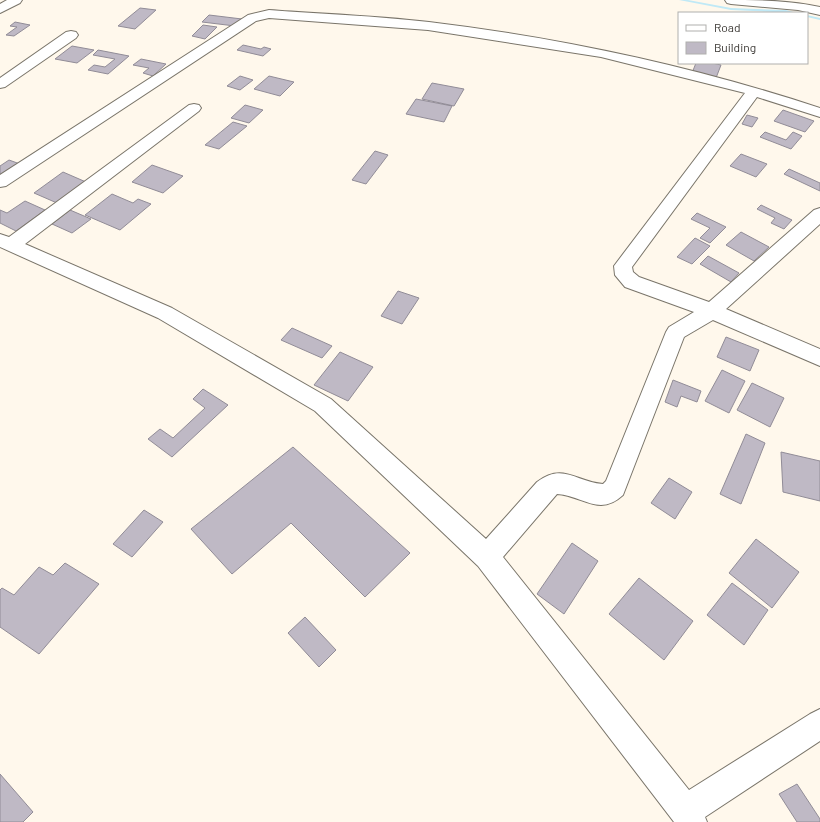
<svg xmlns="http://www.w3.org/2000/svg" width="820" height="822" font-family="Barlow,sans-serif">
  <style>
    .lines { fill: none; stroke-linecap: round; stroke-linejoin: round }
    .stream { fill: #c0e9f6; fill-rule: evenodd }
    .building { fill: #bfb9c5; stroke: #918c97 }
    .minor-casing { stroke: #7a756a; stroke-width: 2 }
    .minor { fill: #fff; fill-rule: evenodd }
  </style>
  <rect width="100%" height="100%" fill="#fff8ec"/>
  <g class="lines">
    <path class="stream" d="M679,0h9l43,8 55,2 11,3 -66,-3z
      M807,15l13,3v2l-13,-3z"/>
  </g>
  <path class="building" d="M140,8l16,2 -21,19 -17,-3z
    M209,15l33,4 -7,7 -33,-4z
    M15,22l15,3 -16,11 -8,-1 11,-8 -7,-1z
    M203,25l14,2 -12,12 -13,-3z
    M243,45l18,4 3,-2 7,2 -8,7 -26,-6z
    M72,46l22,4 -17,13 -22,-4z
    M98,50l31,6 -21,18 -20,-4 6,-5 11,2 10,-8 -22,-4z
    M141,59l25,5 -13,12 -10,-3 6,-5 -16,-3z
    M696,63h16l9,2 -5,13 -24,-5z
    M240,76l13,4 -13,10 -13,-4z
    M269,76l25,6 -14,14 -26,-7z
    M432,83l32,6 -10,17 -32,-7z
    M416,99l36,7 -8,16 -38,-8z
    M245,105l18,5 -14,13 -18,-5z
    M783,110l31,11 -9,11 -31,-11z
    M747,115l11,3 -6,9 -10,-3z
    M233,122l14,4 -28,23 -14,-4z
    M765,132l21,8 7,-8 9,4 -11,13 -31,-12z
    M375,151l13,4 -22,29 -14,-4z
    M741,154l26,10 -11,13 -26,-11z
    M9,160l11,4 -20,13v-11z
    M152,165l31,11 -20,17 -31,-11z
    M789,169l31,14v8l-36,-17z
    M63,172l23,10 -29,21 -23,-10z
    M112,194l21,9 5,-4 13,5 -31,26 -35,-15z
    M25,201l20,9 -29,21 -16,-8v-13l7,3z
    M761,205l31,15 -8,9 -13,-6 4,-5 -18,-9z
    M70,210l21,9 -19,14 -20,-9z
    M697,213l29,14 -16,16 -10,-5 10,-10 -19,-9z
    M741,232l28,15 -15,14 -28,-16z
    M695,238l15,8 -18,18 -15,-7z
    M708,256l31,17 -8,9 -31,-18z
    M398,291l21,7 -17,26 -21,-8z
    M292,328l40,18 -10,12 -41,-18z
    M726,337l33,13 -9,21 -33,-14z
    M340,352l33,15 -25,34 -34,-16z
    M722,370l23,11 -16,32 -24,-12z
    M673,380l28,11 -4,11 -16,-6 -4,11 -12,-5z
    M752,383l32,15 -14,29 -33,-17z
    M203,389l25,16 -56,52 -24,-18 12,-10 13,9 32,-30 -12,-9z
    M746,434l19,9 -24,61 -21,-10z
    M293,447l117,106 -45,44 -74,-74 -59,51 -41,-45z
    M781,452l39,9v40l-37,-9z
    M669,478l23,14 -17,27 -24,-16z
    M144,510l19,12 -31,35 -19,-13z
    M756,539l43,33 -27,36 -43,-35z
    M572,543l26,18 -34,53 -27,-20z
    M65,563l34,21 -60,70 -39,-27v-37l2,-2 12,7 25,-28 14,8z
    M639,578l54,43 -29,39 -55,-46z
    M732,583l36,27 -24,35 -37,-30z
    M305,617l31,33 -17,17 -31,-34z
    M0,774l33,38 -10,10h-23z
    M797,784l23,35v3h-23l-18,-28z"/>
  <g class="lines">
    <defs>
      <path id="minor" d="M7,0h15l-2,3 -20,10v-9z
        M725,0c32,0 63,0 95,7v8l-22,-5 -67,-6 -4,-1z
        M269,10c53,4 107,6 160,12 132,16 264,44 391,86v9l-63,-20 -125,170 1,5 6,5 70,25 105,-92 6,-2v16l-94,85 94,40v17l-107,-46 -29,17 -61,158c-24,22 -39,1 -66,-1l-54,63 186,233 121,-76 10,-5v32l-115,76 2,5h-33l-196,-256 -163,-155 -157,-93 -158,-71v-13l9,3 180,-132 5,-1 5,1 2,3 -2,3 -174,133 147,64 159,91 155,140 51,-57c26,-20 39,0 66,2l3,-3 60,-149 3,-5 25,-15 -69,-25 -10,-12 -1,-9 131,-173 -144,-36 -173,-27 -159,-12 -13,3 -250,165 -6,1v-12l248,-160z
        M71,31l5,1 2,3 -2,3 -71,49 -5,1v-10l66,-46z"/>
    </defs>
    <use href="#minor" class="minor-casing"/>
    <use href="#minor" class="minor"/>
  </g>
  <rect x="678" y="12" width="130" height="52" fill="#ffffff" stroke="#b0afad"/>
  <rect x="686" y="25" width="20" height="6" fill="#ffffff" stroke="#b0afad"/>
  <text x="714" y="32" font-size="12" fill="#3a3733">Road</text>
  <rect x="686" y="42" width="20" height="12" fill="#bfb9c5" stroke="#b0afad"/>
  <text x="714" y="52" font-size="12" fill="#3a3733">Building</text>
</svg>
